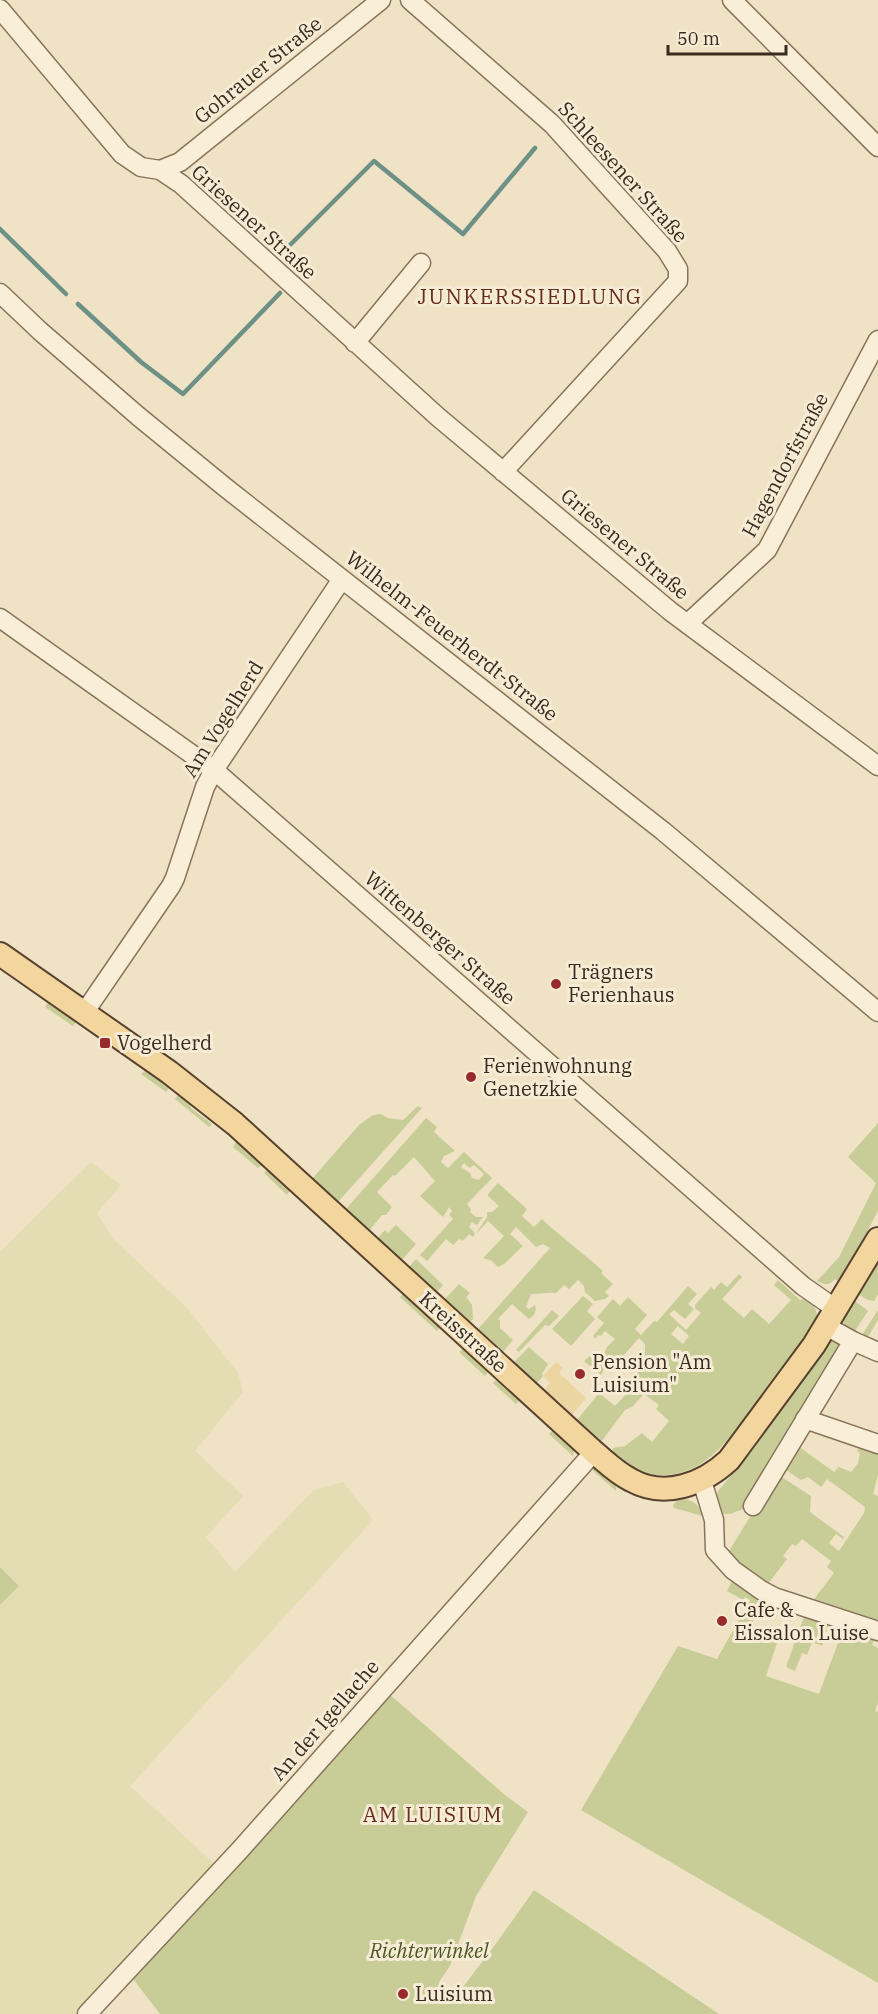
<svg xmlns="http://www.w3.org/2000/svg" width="878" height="2014" font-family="'IBM Plex Serif',serif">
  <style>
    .farmland { fill: #e4dcb2 }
    .green { fill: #c8cd98; fill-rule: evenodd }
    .sand { fill: #ebd6a2 }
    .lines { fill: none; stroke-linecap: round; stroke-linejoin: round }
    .stream { stroke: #6d9087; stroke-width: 4.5 }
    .minor-casing { stroke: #8a735b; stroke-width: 21 }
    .major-casing { stroke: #58412f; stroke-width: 26 }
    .minor { stroke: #f9efd8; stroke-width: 18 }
    .major { stroke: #f2d69d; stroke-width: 22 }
    .poi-dot { fill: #992a2c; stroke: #f6ecd5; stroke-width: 2 }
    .labels { text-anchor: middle; stroke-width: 6; stroke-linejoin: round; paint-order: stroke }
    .street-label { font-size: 20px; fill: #3a2b1f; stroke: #f6ecd5 }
    .poi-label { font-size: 20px; fill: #3a2b1f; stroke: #f6ecd5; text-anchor: start }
    .park-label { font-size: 20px; font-style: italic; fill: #4b5625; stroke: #f6ecd5 }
    .neighbourhood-label { font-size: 21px; letter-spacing: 1.5px; fill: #672c1e; stroke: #f6ecd5 }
  </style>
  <rect width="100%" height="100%" fill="#efe2c5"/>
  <path class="farmland" d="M91,1162l30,23 -24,28 16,26 73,68 52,66 5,19 -48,59 48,45 -37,41 29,35 79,-82 29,-8 30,38 -243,266 88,81 -136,147h-82v-409l19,-19 -19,-19v-315z"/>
  <path class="green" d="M52,1001l23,17 1,4 -3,4 -28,-19 3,-5z
    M148,1068l21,16v4l-3,4 -25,-18z
    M183,1093l9,8 -1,7 21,16 -3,3 -34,-28 3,-4z
    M418,1106l4,2 -84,94 -26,-23 47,-54 14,-10 8,-1 7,4 15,2z
    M426,1118l11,9 -3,5 21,19 -11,5 -3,6 7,6 16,-16 28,26 -25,26 4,5 -1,3 6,5h7l-6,8 -5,-3 -3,5 6,6 -2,4 -4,-3 -6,7 -4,-2 -6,6 -7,-6 -19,22 -7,-6 33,-36 -4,-4 3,-4 -3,-4 -6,10 -23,-21 15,-15 -21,-24 -19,19 -2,-1 -16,17 15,15 -6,8h-4l-13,16 -23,-22zM464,1163l6,5 4,-3 10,9 -5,6 -7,-2 -2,-5 -9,-6z
    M878,1123v88l-23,44 -16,27 -4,-3c-6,7 -10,6 -18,2l22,-24 37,-74 -28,-26z
    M236,1142h6l20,18v5l-4,3 -25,-21z
    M268,1169l24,18 -5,8 -23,-22z
    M498,1183l29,26 -5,7 12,11 8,-8c19,18 41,34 61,52l-2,2 12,11 -8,8 4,4 -4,3 -10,2 -10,-9 -1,-6 -6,-6 -9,9 -5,-4 -8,8c-9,-1 -16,1 -25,1l-5,13 3,2 6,-4c2,6 0,10 -6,14l-17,-15 -14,15 2,2v7l13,12 -10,12 -25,-23 72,-81 -7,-4 -7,3 -20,-20 -6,7 13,12 -19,18 -6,3 -6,-6 -9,-3 21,-22 -16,-15 -11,12v-1l10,-15v-5h5l7,-6 -11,-10v-2z
    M396,1225l20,19 -14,16 -24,-22 7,-8 3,3z
    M878,1258v36l-4,7c-8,-1 -12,-4 -18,-9z
    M416,1259l27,26 -6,7 -28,-25z
    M739,1274l3,3 -20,22 22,19 8,-9 17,15 22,-24 -17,-15 4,-5 22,20 8,-2c7,8 10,14 9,25 -18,26 -38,52 -58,77 -25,31 -49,73 -93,75 -22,1 -38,-7 -54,-20l1,-7 12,-2 17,-13 10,9 17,-21 -13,-12 3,-4 -15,-11 -12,13 -7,3 -24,32 -24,-22 22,-27 16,13 15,-16 2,-16h5l10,-12 -6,-5 4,-5v-8l-6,-6 -26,29 -9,-13 3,-7 8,-8 -10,-8 -4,5 -3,-1 -3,4 -2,-3 11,-13 -7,-6 16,-18 7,7 8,-9 19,18 -12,14 6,6 13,-14 3,1 31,-36 9,8 -9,10 6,5 -9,10 -11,-9 -5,4 17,16 15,-17 -6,-5v-3l16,-18 3,3 7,-8 6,5zM678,1326l11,10 -6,8 -12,-10z
    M459,1284l11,9 -4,4 6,8 1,14 -3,3 -25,-23z
    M404,1293l37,30v4l-4,4 -37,-34z
    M583,1296l10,8 -6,7 8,8 -24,27 -19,-17z
    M851,1298l17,13 -15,23c-16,-13 -9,-20 -2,-36z
    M552,1310l7,6 -10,10 -4,-1 -26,27 -3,-2z
    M878,1310v10l-13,22 -5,-4z
    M831,1339l8,5 2,6 -95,158 -16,6h-6c-6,-7 -9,-13 -6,-23l35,-41 73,-109z
    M468,1347l13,12 -1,5 8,8 -3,4 -26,-24 5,-4z
    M529,1347l19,17 -6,10 1,2 -6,7 -23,-21z
    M594,1352l13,11 -6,12 -17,-14z
    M496,1380l8,7 6,-2 11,14 -5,5 -23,-21z
    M552,1431h6l17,16 -2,9 -24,-22z
    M795,1444l39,28 5,-5 12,5 7,-9 2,-10 -3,-2 4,-6 17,7v23l-5,19 5,2v125l-64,-22 20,-26 -7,-6 4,-6 -29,-22 -6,7 -4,-2 -9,12 4,3 -19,25 -42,-28 49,-80h5l31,20 -1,16 34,25 -1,2 -7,-5 -7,9 10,8 25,-38 1,-6 -38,-28 -6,8 -13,-10 -7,3 -18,-12z
    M598,1467l19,14 -1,10 -25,-22z
    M679,1498c13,2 19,4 24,18l-29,-8 -1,-3z
    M0,1567l19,19 -19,19z
    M734,1577l29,17 -14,38 28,11 -11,33 53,18 26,-70 31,11 -4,10 6,3v55l-3,8 3,1v271l-297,-173 97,-164 39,13 33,-59 -5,-3 -2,3 -16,-9z
    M806,1611l19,7 3,8 -2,6 -8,4 -2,4 7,3 -1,3 -10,-4 -5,13 -5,-2 -7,18 -9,-4z
    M388,1693l117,102 23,17 -52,84 -26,70 -11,16 11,22 45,-59 39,-55 185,124h-559l-30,-39z"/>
  <path class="sand" d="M556,1362l7,6 -4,5 27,25 -14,17 -28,-25 6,-7 -7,-7z"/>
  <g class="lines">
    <path class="stream" d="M0,229l66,65
      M287,248l87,-87 89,73 72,-86
      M78,304l63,58 42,32 97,-101"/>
    <defs>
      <path id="minor" d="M410,0l142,124 115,127 11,18v12l-175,191
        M732,0l146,147
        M0,9l122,145 19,13 19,3 21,14 257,233 232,194 208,155
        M160,170l20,-8 201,-162
        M0,293l40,38 98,85 88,72 437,343 215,181
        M355,343l66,-80
        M0,618l214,152 589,516 33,23
        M687,624l80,-74 111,-210
        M84,1013l87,-127 4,-8 30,-91 9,-17 128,-191
        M826,1326l27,15 25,11
        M805,1419l73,25
        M702,1481l12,39 1,30 18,20 28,20 13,7 104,34
        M753,1506l100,-165
        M87,2014l152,-163 355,-399"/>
      <path id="major" d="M0,954l169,118 66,52 359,328c12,10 23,21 37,28 34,19 72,4 98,-20l85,-115 64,-106"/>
    </defs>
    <use href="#minor" class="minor-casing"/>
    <use href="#major" class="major-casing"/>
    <use href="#minor" class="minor"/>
    <use href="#major" class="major"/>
  </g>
  <g class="poi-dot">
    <circle cx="556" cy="984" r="6"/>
    <rect x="99" y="1037" width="12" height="12" rx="3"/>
    <circle cx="471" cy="1077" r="6"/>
    <circle cx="580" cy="1374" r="6"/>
    <circle cx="722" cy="1621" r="6"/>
    <circle cx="403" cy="1994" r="6"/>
  </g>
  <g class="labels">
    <g class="street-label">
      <text transform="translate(258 70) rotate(-39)" y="7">Gohrauer Straße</text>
      <text transform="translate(623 172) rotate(48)" y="7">Schleesener Straße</text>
      <text transform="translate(254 222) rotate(42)" y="7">Griesener Straße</text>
      <text transform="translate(785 465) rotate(-62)" y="7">Hagendorfstraße</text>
      <text transform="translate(625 544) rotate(40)" y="7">Griesener Straße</text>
      <text transform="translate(452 636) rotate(38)" y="7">Wilhelm-Feuerherdt-Straße</text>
      <text transform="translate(223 719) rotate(-58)" y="7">Am Vogelherd</text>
      <text transform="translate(440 938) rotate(41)" y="7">Wittenberger Straße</text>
      <text transform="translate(463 1332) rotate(42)" y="7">Kreisstraße</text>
      <text transform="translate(325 1720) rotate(-49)" y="7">An der Igellache</text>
    </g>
    <g class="poi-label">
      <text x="568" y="979">Trägners<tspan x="568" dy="23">Ferienhaus</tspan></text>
      <text x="117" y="1050">Vogelherd</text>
      <text x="483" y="1073">Ferienwohnung<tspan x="483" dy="23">Genetzkie</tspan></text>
      <text x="592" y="1369">Pension "Am<tspan x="592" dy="23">Luisium"</tspan></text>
      <text x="734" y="1617">Cafe &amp;<tspan x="734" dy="23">Eissalon Luise</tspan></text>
      <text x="415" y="2001">Luisium</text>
    </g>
    <g class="park-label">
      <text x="429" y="1958">Richterwinkel</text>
    </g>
    <g class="neighbourhood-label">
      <text x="530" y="304">JUNKERSSIEDLUNG</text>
      <text x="433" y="1822">AM LUISIUM</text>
    </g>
  </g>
  <path d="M668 45v9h118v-9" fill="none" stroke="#3a2b1f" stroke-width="3"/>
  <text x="677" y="45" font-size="18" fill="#3a2b1f" stroke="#f6ecd5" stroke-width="4.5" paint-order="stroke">50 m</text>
</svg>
